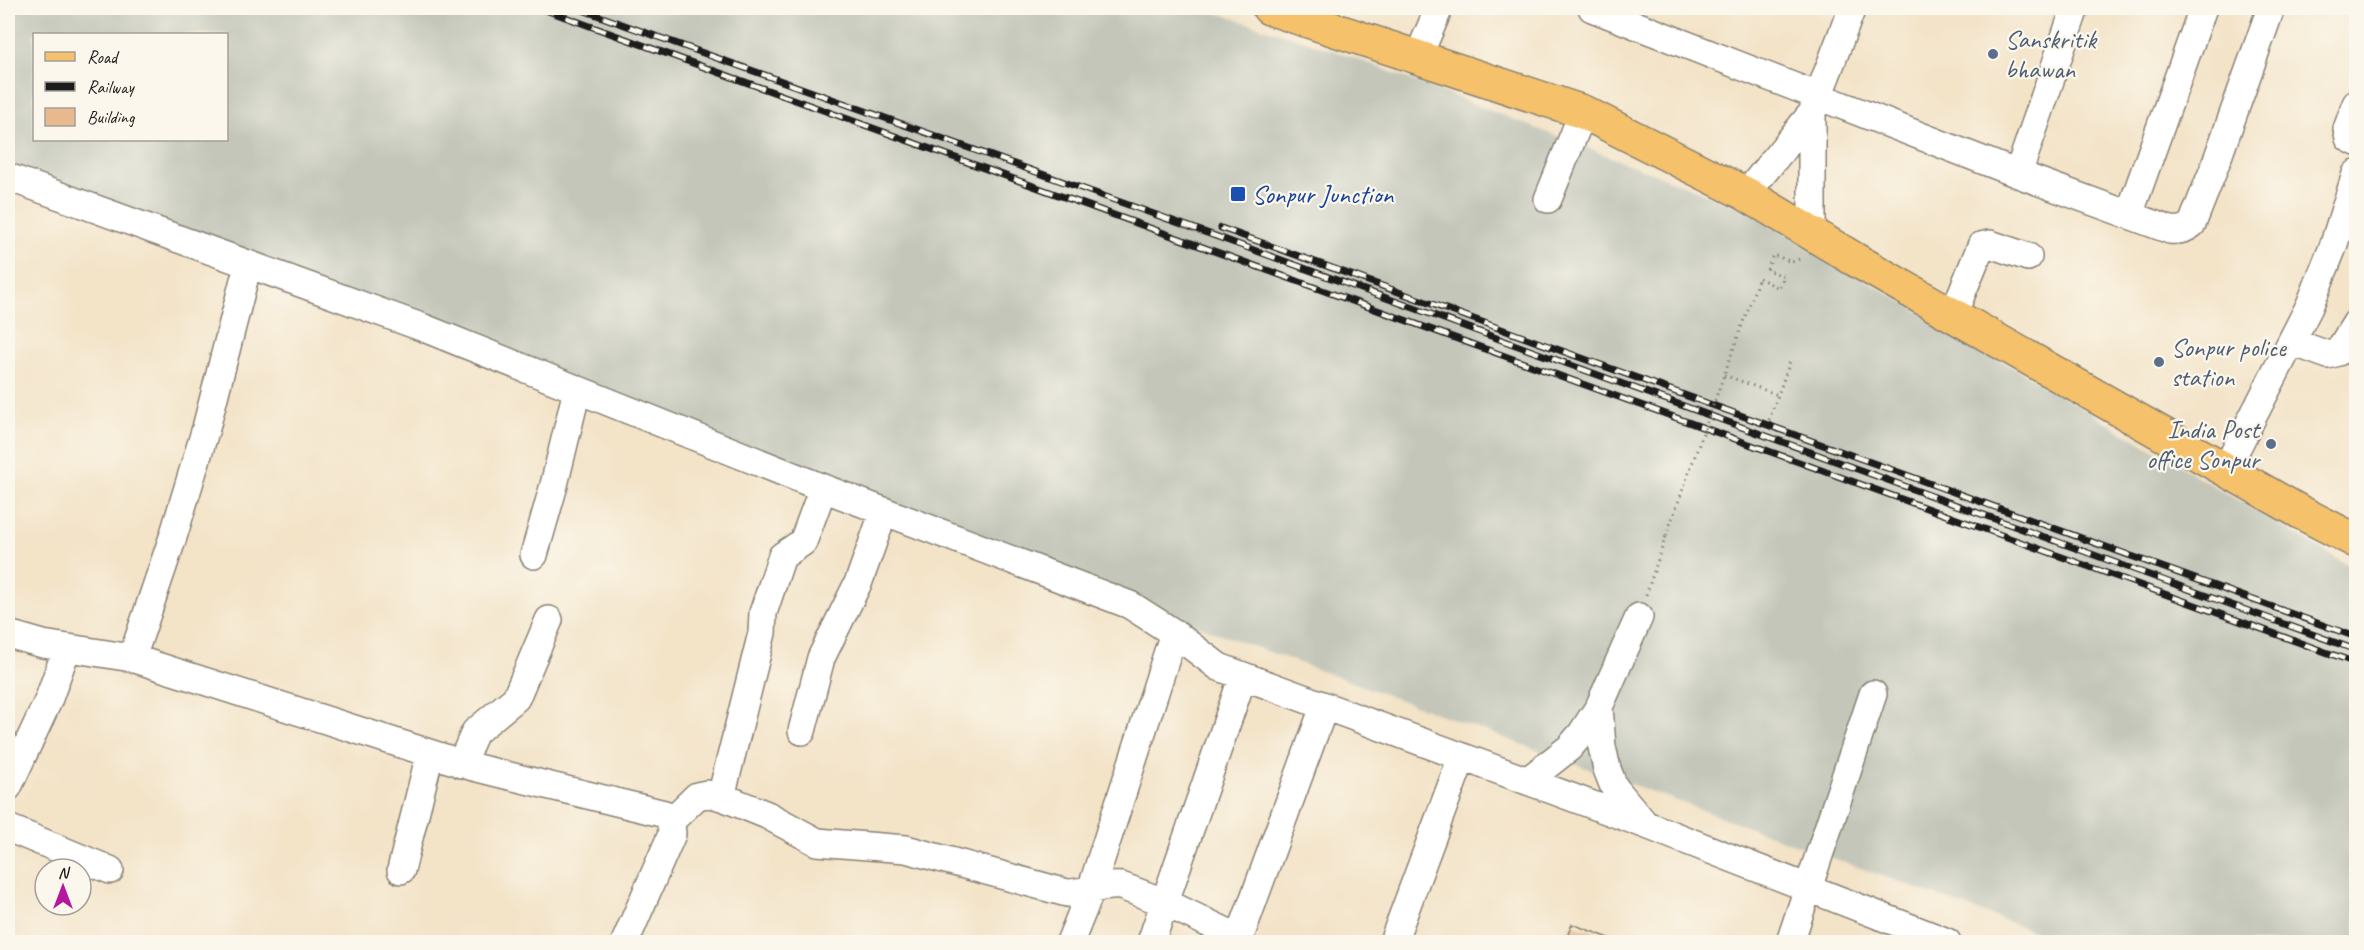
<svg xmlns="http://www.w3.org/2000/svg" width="2364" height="950" font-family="Caveat,sans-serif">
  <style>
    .industrial { fill: #c3c6b9; fill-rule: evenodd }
    .building { fill: #e8b98d }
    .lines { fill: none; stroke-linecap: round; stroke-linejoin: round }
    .minor-casing { stroke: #888072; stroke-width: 30 }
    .major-casing { stroke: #888072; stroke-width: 36 }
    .path { stroke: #888072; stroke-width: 3; stroke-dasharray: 1.5 4.5; stroke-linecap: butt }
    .minor { stroke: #fff; stroke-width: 27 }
    .major { stroke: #f5c16b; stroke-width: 33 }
    .rail-casing { stroke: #1c1c1c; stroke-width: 7 }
    .rail { stroke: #fbf7ec; stroke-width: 4.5; stroke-dasharray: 14; stroke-linecap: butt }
    .path-bridge { stroke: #888072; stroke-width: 3; stroke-dasharray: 1.5 4.5; stroke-linecap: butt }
    .service-dot { fill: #5c6f8a; stroke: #fbf7ec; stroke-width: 2 }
    .transit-dot { fill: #1a4fb4; stroke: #fbf7ec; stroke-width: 2 }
    .labels { text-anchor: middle; stroke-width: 4.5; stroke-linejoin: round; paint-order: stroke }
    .service-label { font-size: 26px; fill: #4e5e75; stroke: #fbf7ec; text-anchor: start }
    .transit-label { font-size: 26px; fill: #164399; stroke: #fbf7ec; text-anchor: start }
  </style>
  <rect width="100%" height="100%" fill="#fbf7ec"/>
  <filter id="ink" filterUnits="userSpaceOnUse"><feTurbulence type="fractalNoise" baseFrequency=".0167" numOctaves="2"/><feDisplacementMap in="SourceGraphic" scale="12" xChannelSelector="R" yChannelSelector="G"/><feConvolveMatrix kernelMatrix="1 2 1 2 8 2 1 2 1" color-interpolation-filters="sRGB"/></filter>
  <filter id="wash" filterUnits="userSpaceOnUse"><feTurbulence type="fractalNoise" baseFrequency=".008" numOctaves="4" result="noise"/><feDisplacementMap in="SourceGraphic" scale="24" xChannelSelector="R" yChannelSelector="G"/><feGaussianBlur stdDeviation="1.35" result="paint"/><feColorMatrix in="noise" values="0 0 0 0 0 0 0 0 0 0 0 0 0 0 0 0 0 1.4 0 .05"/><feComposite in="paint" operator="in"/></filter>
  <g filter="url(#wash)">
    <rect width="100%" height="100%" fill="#f3e3c7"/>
    <path class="industrial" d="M8,8h1194l142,46 401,155 611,361v372h-293l-895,-327 -1160,-433zM34,34h192v106h-192z"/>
    <g id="blocks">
      <path class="building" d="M1572,924l48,18h-55z
        M1205,930l25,12h-30z"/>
    </g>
  </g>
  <g filter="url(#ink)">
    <use href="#blocks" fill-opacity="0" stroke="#888072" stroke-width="1.5"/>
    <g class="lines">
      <defs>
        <path id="minor" d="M1592,8l426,166 152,56c9,1 15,0 22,-6l21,-53 58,-163
          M1418,57l21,-49
          M2356,104l-9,25 2,9 7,4
          M2018,174l57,-166
          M8,177l416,151 399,160 307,117 44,28 45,34 425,157 303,118
          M1746,194l66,-81 40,-105
          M1548,199l35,-87
          M2129,215l74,-207
          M1812,233v-120
          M1953,315l28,-69 9,-2 38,13
          M2292,342l36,13 10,-3 18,-29
          M2226,469l83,-162 24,-60 23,-73
          M534,555l20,-70 23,-95
          M1639,617l-40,90 3,40 5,22 7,18 30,36
          M8,634l35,10 89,14 341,109 192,47 6,7 1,13 -47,108
          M132,658l41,-121 33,-109 38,-148
          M802,731l19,-73 38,-77 25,-70
          M461,764l14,-32 41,-34 33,-78
          M1527,781l42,-33 13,-15 17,-26
          M8,787l40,-86 19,-53
          M721,797l41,-164 1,-20 19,-57 21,-14 20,-54
          M671,821l26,-25 10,-2 13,2 47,19 50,27 89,7 161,44c19,0 36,-9 54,-7l45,17 73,35
          M8,828l102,42
          M401,870l29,-116
          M1070,942l21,-52 83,-257
          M1151,942l92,-266
          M1238,942l86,-235
          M1393,942l69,-185
          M1790,942l83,-248"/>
        <path id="major" d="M1269,8l314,104 163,82 108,65 446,253 56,29"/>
      </defs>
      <use href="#minor" class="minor-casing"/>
      <use href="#major" class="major-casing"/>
      <path class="path" d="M1759,278l20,10 5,-12 -17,-6 6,-15 19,7 10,-4
        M1724,375l54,20
        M1769,420l22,-61
        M1646,595l20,-59"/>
      <use href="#minor" class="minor"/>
      <use href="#major" class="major"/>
      <defs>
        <path id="rail" d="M540,8l1816,655
          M577,8l641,229 1138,413
          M1221,228l1135,409"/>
      </defs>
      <use href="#rail" class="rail-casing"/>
      <use href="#rail" class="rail"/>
      <path class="path-bridge" d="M1666,536l93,-258"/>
    </g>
  </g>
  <g class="service-dot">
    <circle cx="1993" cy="54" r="6"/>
    <circle cx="2159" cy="362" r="6"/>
    <circle cx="2271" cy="444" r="6"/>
  </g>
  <rect class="transit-dot" x="1230" y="186" width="16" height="16" rx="3"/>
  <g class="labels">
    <g class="service-label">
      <text x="2005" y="48">Sanskritik<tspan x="2005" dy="30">bhawan</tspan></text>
      <text x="2171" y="356">Sonpur police<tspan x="2171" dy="30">station</tspan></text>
      <text x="2259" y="438" text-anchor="end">India Post<tspan x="2259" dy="30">office Sonpur</tspan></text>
    </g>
    <g class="transit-label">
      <text x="1252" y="203">Sonpur Junction</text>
    </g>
  </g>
  <rect width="2364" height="950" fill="none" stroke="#fbf7ec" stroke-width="30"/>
  <rect x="33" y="33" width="195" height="108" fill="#fbf7ec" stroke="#a29f99" stroke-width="1.5"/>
  <rect x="45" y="52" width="30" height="9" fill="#f5c16b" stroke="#a29f99" stroke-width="1.5"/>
  <text x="87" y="63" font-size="18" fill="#1c1c1c">Road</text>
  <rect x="45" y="82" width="30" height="9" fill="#1c1c1c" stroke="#a29f99" stroke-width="1.5"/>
  <text x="87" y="93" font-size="18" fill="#1c1c1c">Railway</text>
  <rect x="45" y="108" width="30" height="18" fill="#e8b98d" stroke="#a29f99" stroke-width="1.5"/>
  <text x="87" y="123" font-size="18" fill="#1c1c1c">Building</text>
  <g transform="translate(63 887)"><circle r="28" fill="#fbf7ec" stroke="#a29f99" stroke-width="1.5"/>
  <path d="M0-4.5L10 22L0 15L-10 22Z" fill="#b5179e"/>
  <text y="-9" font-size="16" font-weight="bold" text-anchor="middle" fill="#1c1c1c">N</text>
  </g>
</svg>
